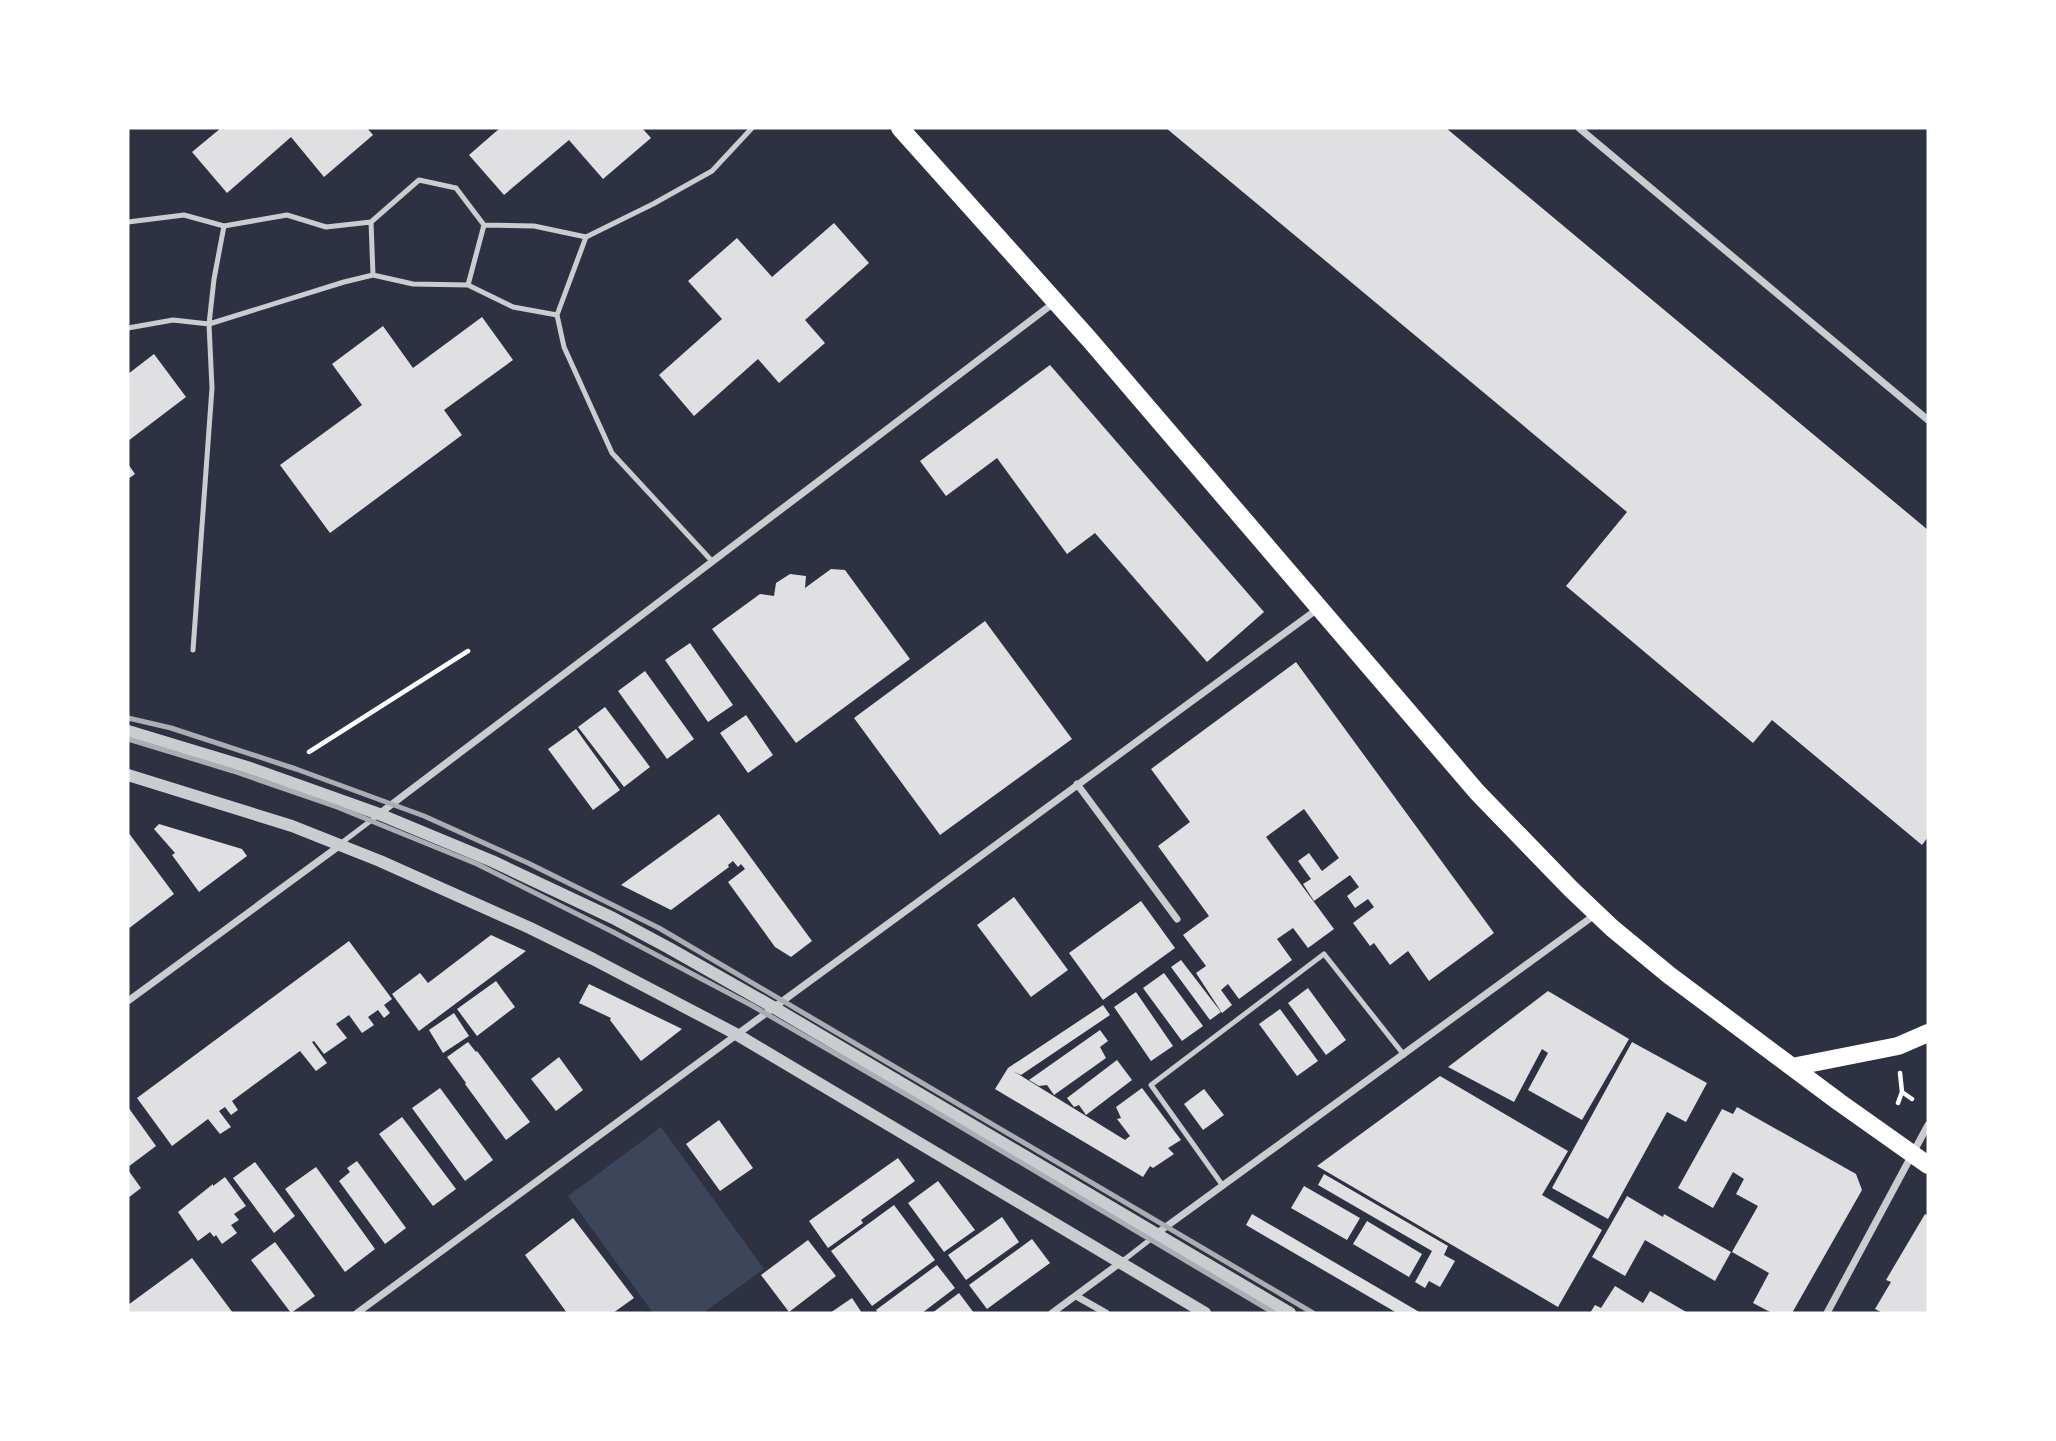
<svg xmlns="http://www.w3.org/2000/svg" width="2056" height="1441" font-family="'Roboto Condensed',sans-serif">
  <style>
    .green { fill: #3c4559 }
    .building { fill: #e0e0e3 }
    .lines { fill: none; stroke-linecap: round; stroke-linejoin: round }
    .path { stroke: #fff; stroke-width: 4.5 }
    .service { stroke: #caccd0; stroke-width: 5 }
    .minor { stroke: #caccd0; stroke-width: 7 }
    .tertiary { stroke: #caccd0; stroke-width: 12 }
    .primary { stroke: #fff; stroke-width: 18 }
    .rail { stroke: #abadb3; stroke-width: 5 }
  </style>
  <rect width="100%" height="100%" fill="#2d3142"/>
  <path class="green" d="M661,1127l103,142 -61,44h-50l-85,-117z"/>
  <path class="building" d="M221,128h146l6,7 -49,42 -33,-40 -64,56 -35,-41z
    M500,128h142l9,10 -48,41 -34,-39 -65,55 -35,-40z
    M1166,128h280l482,402v307l-6,8 -150,-125 -19,23 -187,-157 61,-74z
    M834,223l35,40 -64,57 20,23 -46,40 -21,-24 -64,57 -35,-41 63,-56 -34,-38 49,-43 35,39z
    M482,317l31,43 -69,50 18,25 -132,98 -50,-68 82,-60 -30,-41 51,-38 30,42z
    M154,354l32,43 -58,44v-67z
    M1050,365l214,247 -57,50 -112,-129 -28,21 -70,-96 -51,38 -26,-35z
    M128,464l7,10 -7,5z
    M831,569l14,1 65,89 -114,84 -84,-114 48,-35 14,2 2,-13 14,-9 16,2 -1,12z
    M985,621l87,118 -132,96 -86,-117z
    M690,643l43,62 -25,17 -43,-62z
    M1296,662l198,271 -65,48 -21,-30 -18,14 -16,-22 -4,3 -17,-23 21,-16 -6,-8 -13,9 -8,-12 12,-9 -9,-12 -36,26 -11,-17 8,-5 -13,-18 11,-8 13,18 17,-13 -35,-49 -38,28 68,92 -26,19 -15,-20 -16,11 15,21 -53,39 -11,-15 -7,6 11,15 -10,8 -26,-40 10,-7 -23,-31 26,-19 -51,-70 32,-24 -39,-53z
    M645,671l49,68 -27,20 -49,-68z
    M605,707l45,60 -26,20 -46,-60z
    M746,715l27,40 -25,18 -28,-40z
    M576,729l44,61 -27,20 -45,-61z
    M719,814l93,127 -21,16 -16,-10 -47,-65 17,-13 -4,-5 -3,3 -5,-6 -5,4 1,2 -58,43 -50,-25z
    M159,824l83,25 5,7 -48,36 -27,-37 3,-2 -21,-24z
    M128,832l46,62 -46,35z
    M1014,897l54,73 -37,27 -54,-72z
    M1141,901l34,47 -72,52 -34,-47z
    M491,935l35,16 -107,80 -27,-37 28,-21 8,10z
    M349,941l43,58 -8,6 6,8 -6,5 -6,-8 -10,7 6,8 -12,8 -13,-18 -13,9 11,14 -23,16 -10,-13 -2,1 15,21 -11,8 -16,-20 -68,50 6,9 -7,5 -6,-8 -6,4 12,16 -11,7 -12,-15 -36,27 -35,-48z
    M1181,960l40,52 -11,8 -39,-53z
    M1164,973l39,53 -21,15 -39,-53z
    M496,981l19,26 -38,29 -20,-27z
    M589,984l87,42 6,3 -41,32 -31,-41 1,-2 -32,-15z
    M1308,988l38,52 -20,15 -38,-52z
    M1548,991l81,48 -47,81 -54,-30 20,-37 -6,-4 -28,53 -66,-35z
    M1136,992l37,54 -22,15 -37,-54z
    M1103,1005l7,10 -89,60 -8,-4 112,69 5,-4 -13,-17 4,-1 -5,-11 26,-19 39,52 -13,8 6,6 -21,14 -3,-2 -7,11 -148,-88 13,-21z
    M1280,1009l38,52 -21,15 -38,-52z
    M454,1013l15,23 -26,17 -14,-23z
    M1100,1030l8,11 -8,6 6,11 -52,37 -7,-10 -8,1 -10,-6z
    M468,1042l8,10 1,-1 53,71 -24,18 -41,-56 1,-1 -19,-26z
    M1632,1042l75,41 -21,39 -19,-10 -59,107 -56,-31z
    M559,1057l24,33 -27,21 -25,-32z
    M1117,1060l15,20 -46,35 -7,-10 -5,2 -7,-9z
    M1440,1076l128,75 -26,44 60,35 -44,77 -241,-141z
    M440,1088l53,72 -28,21 -53,-73z
    M1204,1089l20,26 -21,15 -19,-26z
    M128,1107l28,39 -28,21z
    M1737,1107l119,67 6,16 -70,123h-20l-19,-10 16,-30 -37,-21 26,-46 -22,-12 8,-15 -11,-7 -20,36 -35,-20 44,-79 11,5z
    M402,1117l54,72 -23,17 -54,-72z
    M719,1120l34,48 -33,23 -34,-47z
    M898,1158l17,23 -54,39 2,3 -35,25 -19,-27z
    M357,1161l49,67 -21,16 -46,-63 11,-9 -3,-4z
    M255,1162l40,54 -21,17 -41,-55z
    M316,1167l59,82 -30,23 -60,-83z
    M128,1170l13,18 -13,10z
    M1324,1174l124,72 -4,9 11,6 -15,26 -11,-6 -4,7 -10,-6 17,-31 -114,-66z
    M225,1177l21,29 -12,8 5,6 -8,5 6,8 -15,11 -6,-9 -2,2 -4,-5 -12,9 -20,-29 35,-28v2z
    M938,1181l37,49 -31,22 -36,-49z
    M1304,1186l56,32 -13,22 -56,-32z
    M1627,1196l36,21 1,-3 67,38 -16,29 -70,-41 -20,36 -33,-19z
    M894,1205l41,55 -63,46 -41,-55z
    M1252,1214l169,99h-24l-151,-88z
    M1925,1214l3,2v97h-45l-8,-4 16,-27 -5,-2z
    M1002,1217l17,25 -53,38 -18,-25z
    M573,1218l61,80 -21,15h-46l-42,-58z
    M1367,1221l55,33 -13,23 -56,-33z
    M1032,1239l18,24 -63,46 -18,-24z
    M808,1240l28,36 -47,36 -28,-37z
    M275,1242l40,54 -24,17 -40,-53z
    M192,1258l41,55h-105v-8z
    M937,1265l18,23 -33,25h-44l-2,-3z
    M1615,1286l28,17 7,-12 38,22h-98l5,-8 6,3z
    M959,1293l15,20h-42z
    M852,1298l10,15h-32z"/>
  <g class="lines">
    <path class="path" d="M309,752l159,-101
      M1902,1092l10,7
      M1898,1103l4,-11 -2,-19"/>
    <path class="service" d="M128,222l56,-7 40,11 -10,53 -5,45 -36,-4 -45,8
      M484,225l50,1 52,11
      M224,226l63,-11 39,12 45,-5
      M373,275l-2,-53 48,-42 37,8 28,37 -16,60
      M711,560l-99,-107 -48,-106 -7,-32 29,-78 67,-33 59,-33 40,-43
      M193,650l19,-262 -3,-64 135,-42 29,-7 40,9 55,1 45,22 44,8
      M340,844l37,-28
      M1223,1186l-72,-101 173,-131 80,101
      M1120,1263l36,-28"/>
    <path class="minor" d="M1579,128l349,292
      M1077,784l100,135
      M379,814l676,-512
      M128,1001l211,-155
      M1156,1234l440,-320
      M1076,1296l30,17
      M357,1313l962,-705
      M1052,1313l68,-50
      M1827,1313l101,-188"/>
    <path class="tertiary" d="M128,731l119,36 132,47 113,47 121,57 56,30 104,59 517,306
      M128,775l164,51 88,35 150,67 63,31 143,75 469,279"/>
    <path class="primary" d="M900,128l189,211 388,453 94,97 41,39 57,47 170,127 89,63
      M1792,1067l106,-21 30,-13"/>
    <path class="rail" d="M128,718l43,10 125,41 128,47 104,47 131,65 654,385
      M128,739l105,32 104,36 140,57 136,68 138,73 168,97 355,211"/>
  </g>
  <rect width="2056" height="1441" fill="none" stroke="#ffffff" stroke-width="259"/>
</svg>
